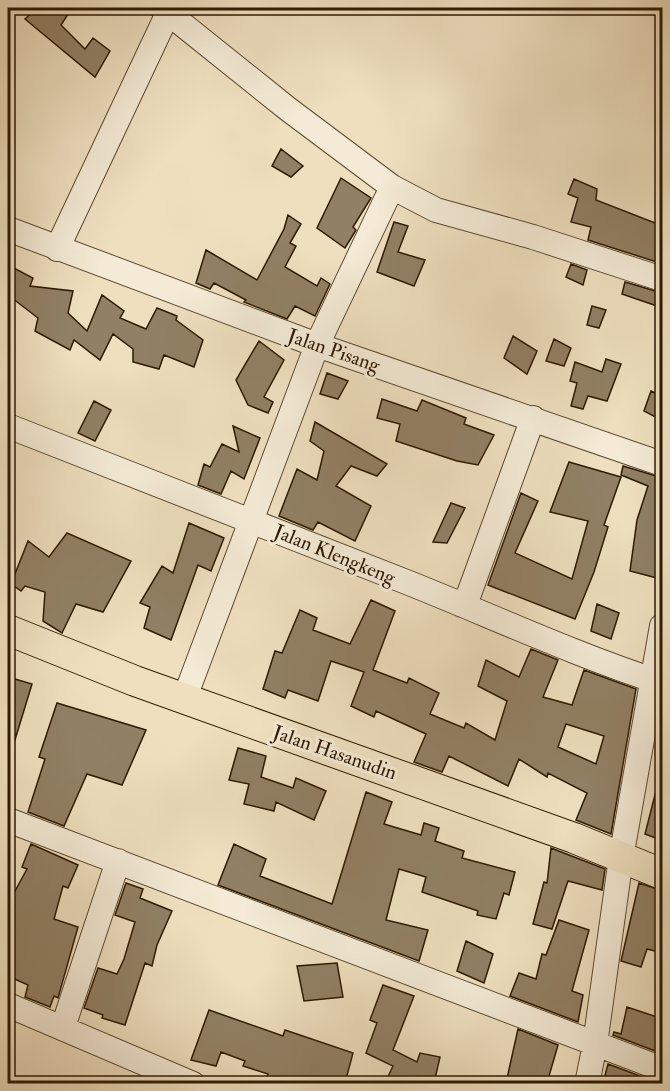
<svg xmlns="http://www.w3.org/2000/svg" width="670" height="1091" font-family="'IM FELL Double Pica',serif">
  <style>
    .building { fill: #918064; stroke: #2d1a02; stroke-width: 1.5; fill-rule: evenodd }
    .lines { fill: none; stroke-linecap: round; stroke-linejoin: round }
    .minor-casing { stroke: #5d4b31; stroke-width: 26 }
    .major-casing { stroke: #2d1a02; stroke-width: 32 }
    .minor { stroke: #f4ead5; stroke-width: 24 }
    .major { stroke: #eedfbf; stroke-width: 30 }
    .labels { text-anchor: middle; stroke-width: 6; stroke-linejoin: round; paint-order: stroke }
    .street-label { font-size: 20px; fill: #2d1a02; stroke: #f4ead5 }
  </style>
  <rect width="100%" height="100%" fill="#eedfbf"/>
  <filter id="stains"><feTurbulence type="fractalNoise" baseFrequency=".00333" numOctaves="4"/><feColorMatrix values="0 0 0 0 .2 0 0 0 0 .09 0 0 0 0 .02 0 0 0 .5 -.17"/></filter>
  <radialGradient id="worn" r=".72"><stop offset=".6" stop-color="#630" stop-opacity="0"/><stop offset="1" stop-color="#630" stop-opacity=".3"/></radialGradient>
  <path class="building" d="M37,8h35l-11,17 24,24 8,-11 17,13 -15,26 -70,-58z
    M281,149l22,17 -12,11 -19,-11z
    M341,178l30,20 -18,29 3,3 -11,18 -28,-20z
    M574,179l23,10 -1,11 67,26v38l-75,-24 3,-13 -20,-5 7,-24 -10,-4z
    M288,215l13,9 -11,19 6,3 -11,21 32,19 4,-8 9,6 -15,32 -20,-10 -8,13 -43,-17 2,-2 -32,-17 -4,6 -14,-6 10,-33 51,30 27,-51z
    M394,222l14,4 -10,26 27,8 -11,26 -37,-14z
    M571,264l16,6 -4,15 -17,-8z
    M8,265l25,13 -3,8 43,5 -5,22 19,18 15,-36 22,16 -4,7 26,11 11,-21 20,8 -1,4 27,20 -9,27 -30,-12 -5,14 -26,-7v-13l-20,-15 -13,26 -26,-20 -4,10 -35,-19 3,-13 -30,-23z
    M625,282l37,11 -5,13 -35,-12z
    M592,306l14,4 -7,18 -12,-3z
    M513,336l24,15 -10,23 -23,-16z
    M554,339l17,9 -7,18 -18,-5z
    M259,341l25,19 -20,37 9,5 -5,11 -20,-8 -12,-25z
    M606,359l15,5 -14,37 -19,-5 -5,13 -12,-3 6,-23 -7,-2 5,-19 27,10z
    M327,373l21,8 -10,18 -18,-5z
    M651,391l12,6v24l-19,-10z
    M382,399l35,12 5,-11 44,18 -2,6 30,11 -16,30 -21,-4 -61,-20 4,-17 -23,-6z
    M94,401l17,9 -16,31 -17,-8z
    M315,422l72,42 -10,12 -26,-10 -15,20 35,20 -16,35 -37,-19 -5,8 -34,-14 18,-47 20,11 7,-29 -14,-10z
    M233,426l27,12 -16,41 -13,-8 -10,23 -23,-9 6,-21 6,3 12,-23 17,8z
    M569,462l52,15 -17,48 4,2 -14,45 -19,47 -87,-34 33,-92 17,8 -23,52 57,26 16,-58 -38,-9z
    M623,466l40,12v77l-6,23 -27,-7 7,-51 11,-34 -27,-11z
    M451,503l14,5 -18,35 -14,-1z
    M189,523l35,15 -13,33 -13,-6 -27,75 -27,-12 6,-21 -10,-4 22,-37 11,7z
    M67,533l64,28 -28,51 -27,-8 -14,29 -19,-12 2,-29 -20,-6 -4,5 -10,-7 17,-43 21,16z
    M371,600l24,11 -22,59 34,13 2,-5 30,15 -9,21 34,14 2,-5 29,17 12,-39 -29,-15 8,-26 33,17 12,-28 27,11 -15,37 29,8 12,-35 52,19 -25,145 -35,-14 11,-27 -39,-20 -1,4 -28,-18 -11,27 -59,-30 -7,16 -28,-10 12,-28 -50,-23 -2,6 -23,-11 13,-34 -33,-11 -13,40 -30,-11 -3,8 -22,-9 12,-38 7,2 18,-43 17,8 -4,12 37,14zM566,724l38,12 -8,28 -38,-17z
    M597,604l22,9 -8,26 -20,-8z
    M8,677l24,7 -21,69h-3z
    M57,703l89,27 -24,55 -35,-11 -23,52 -36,-14 17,-53 -6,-2z
    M238,748l28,8 -5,21 32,11 3,-10 30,13 -12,29 -38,-18 -2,9 -30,-7 5,-20 -20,-4z
    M658,783l5,1v57l-18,-7z
    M366,792l26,10 -8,22 37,11 3,-12 15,5 -4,13 29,10 -2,7 53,14 -6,23 -5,-2 -8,26 -19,-4 1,-4 -56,-19 4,-15 -27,-8 -13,51 42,10 -9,31 -201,-76 16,-41 32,15 -6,17 72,28z
    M31,844l47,21 -10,23 -5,-2 -9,33 24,8 -20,71 -4,-2 -4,11 -25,-10 3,-12 -20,-9v-72l19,-35 -5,-2z
    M551,848l54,21 -3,21 -34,-9 -16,48 -19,-5 11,-42 3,1z
    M126,883l17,6 -3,9 32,13 -15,34 -5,21 -7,-3 -20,62 -23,-7 1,-3 -19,-7 14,-40 19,6 7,-15 11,-37 -20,-7z
    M639,883l24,8v62l-16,-4 -6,18 -20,-6z
    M559,920l30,10 -17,61 11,4 -5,27 -68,-26 9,-23 17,6 6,-25 4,1z
    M466,941l27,13 -9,29 -27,-12z
    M337,963l6,34 -39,4 -7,-35z
    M383,985l31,11 -21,54 24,12 3,-9 20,4 -6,26h-49l8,-17 -27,-13 11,-30 -7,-3z
    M627,1007l36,12 -4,31 4,4 -50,-19 1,-3 7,2z
    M209,1010l74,26 2,-6 68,23 -8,30h-80l3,-9 -25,-8 2,-5 -24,-9 -5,14 -25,-6z
    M518,1029l40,16 -11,38h-41z
    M608,1064l48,18v1h-53z"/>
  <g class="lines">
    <defs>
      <path id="minor" d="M162,8l126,101 104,78 44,23 97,27 129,42
        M8,229l309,116 345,119
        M57,249l111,-236
        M8,426c134,52 268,104 401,157 85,34 167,72 253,100
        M462,605l7,-11 64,-176
        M185,697l132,-352 75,-158
        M8,820l654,249
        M8,1005l185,79
        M63,1027l55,-166
        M587,1084l8,-40 26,-186 41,-232"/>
      <path id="major" d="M8,630l127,51 439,157 88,36"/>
    </defs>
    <use href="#minor" class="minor-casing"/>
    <use href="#major" class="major-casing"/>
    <use href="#minor" class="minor"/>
    <use href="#major" class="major"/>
  </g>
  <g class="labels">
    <g class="street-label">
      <text transform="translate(334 350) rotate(19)" y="7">Jalan Pisang</text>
      <text transform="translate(335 554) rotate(22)" y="7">Jalan Klengkeng</text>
      <text transform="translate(335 752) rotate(19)" y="7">Jalan Hasanudin</text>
    </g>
  </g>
  <rect width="670" height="1091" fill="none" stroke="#eedfbf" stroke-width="30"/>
  <rect x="9" y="9" width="652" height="1073" fill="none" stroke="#2d1a02" stroke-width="3"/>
  <rect x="15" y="15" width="640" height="1061" fill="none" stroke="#2d1a02" stroke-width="1.5"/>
  <rect width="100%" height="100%" filter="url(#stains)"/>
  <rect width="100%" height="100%" fill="url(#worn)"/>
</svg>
